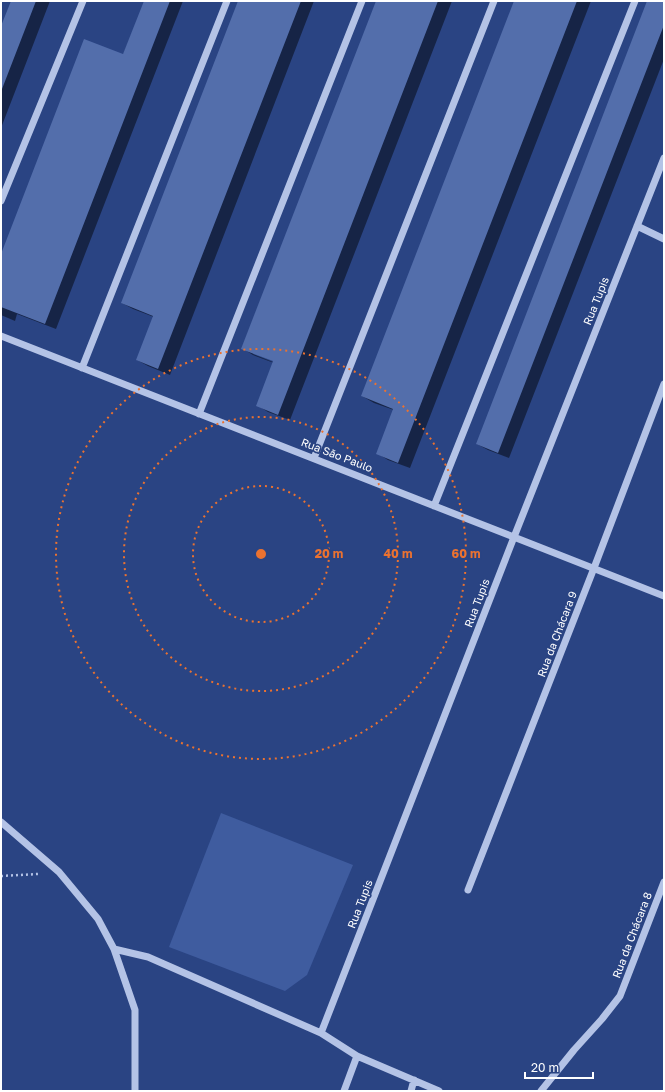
<svg xmlns="http://www.w3.org/2000/svg" width="665" height="1092" font-family="'Golos Text',sans-serif">
  <style>
    .green { fill: #3f5c9f }
    .shadow { fill: #0007; fill-rule: evenodd }
    .building { fill: #536eab }
    .lines { fill: none; stroke-linecap: round; stroke-linejoin: round }
    .path { stroke: #b4c3e6; stroke-width: 2.5; stroke-dasharray: 2 3; stroke-linecap: butt }
    .minor { stroke: #b4c3e6; stroke-width: 7 }
    .ring { fill: none; stroke: #eb7230; stroke-width: 2; stroke-dasharray: 2 4 }
    .labels { text-anchor: middle; stroke-width: 3.5; stroke-linejoin: round; paint-order: stroke }
    .street-label { font-size: 11px; fill: #fff; stroke: #2a4483 }
    .centre { fill: #eb7230; stroke: #2a4483; stroke-width: 2 }
    .ring-label { font-size: 12px; text-anchor: middle; font-weight: bold; fill: #eb7230; stroke: #2a4483; stroke-width: 3.5; stroke-linejoin: round; paint-order: stroke }
  </style>
  <rect width="100%" height="100%" fill="#2a4483"/>
  <path class="green" d="M221,813l132,52 -46,110 -22,16 -116,-44z"/>
  <path class="shadow" d="M12,1h38l-49,127v-99z
    M145,1h38l-127,328 -39,-15 -2,7 -14,-6v-58l122,-202z
    M239,1h75l-144,374 -22,-9 -11,-6 17,-43 -21,-8 -11,-6z
    M377,1h75l-162,419 -22,-8 -11,-7 17,-42 -21,-8 -11,-7zM253,352l25,10v2l-25,-10z
    M515,1h76l-181,467 -22,-8 -11,-7 17,-43 -20,-7 -12,-7z
    M648,1h16v58l-155,399 -21,-8 -11,-6z"/>
  <path class="building" d="M11,1h25l-34,88h-1v-63z
    M144,1h26l-125,323 -44,-17v-53l83,-215 39,15z
    M238,1h63l-143,368 -22,-9 17,-44 -32,-13z
    M376,1h62l-160,414 -22,-9 17,-45 -32,-12z
    M514,1h63l-179,462 -22,-9 17,-45 -32,-13z
    M647,1h17v24l-166,428 -22,-9z"/>
  <g class="lines">
    <path class="path" d="M1,876l37,-2"/>
    <path class="minor" d="M1,201l82,-200
      M637,226l27,13
      M1,336l663,260
      M82,368l145,-367
      M199,414l163,-413
      M314,458l180,-457
      M434,506l201,-505
      M1,822l58,50 39,47 16,30 21,61v81
      M468,890l126,-322 70,-184
      M114,949l34,8 173,76 36,23 -13,35
      M321,1033l193,-496 150,-379
      M357,1056l82,35
      M411,1091l3,-11
      M541,1091l33,-41 28,-31 18,-23 44,-114"/>
  </g>
  <g class="ring">
    <circle cx="261" cy="554" r="68"/>
    <circle cx="261" cy="554" r="137"/>
    <circle cx="261" cy="554" r="205"/>
  </g>
  <g class="labels">
    <g class="street-label">
      <text transform="translate(596 301) rotate(-68)" y="4">Rua Tupis</text>
      <text transform="translate(337 455) rotate(21)" y="4">Rua São Paulo</text>
      <text transform="translate(477 603) rotate(-69)" y="4">Rua Tupis</text>
      <text transform="translate(557 634) rotate(-69)" y="4">Rua da Chácara 9</text>
      <text transform="translate(360 904) rotate(-69)" y="4">Rua Tupis</text>
      <text transform="translate(632 935) rotate(-69)" y="4">Rua da Chácara 8</text>
    </g>
  </g>
  <circle cx="261" cy="554" r="6" class="centre"/>
  <g class="ring-label">
    <text x="329" y="558">20 m</text>
    <text x="398" y="558">40 m</text>
    <text x="466" y="558">60 m</text>
  </g>
  <rect width="665" height="1092" fill="none" stroke="#ffffff" stroke-width="4"/>
  <path d="M525 1072v6h68v-6" fill="none" stroke="#ffffff" stroke-width="2"/>
  <text x="531" y="1072" font-size="12" fill="#ffffff" stroke="#2a4483" stroke-width="3" paint-order="stroke">20 m</text>
</svg>
